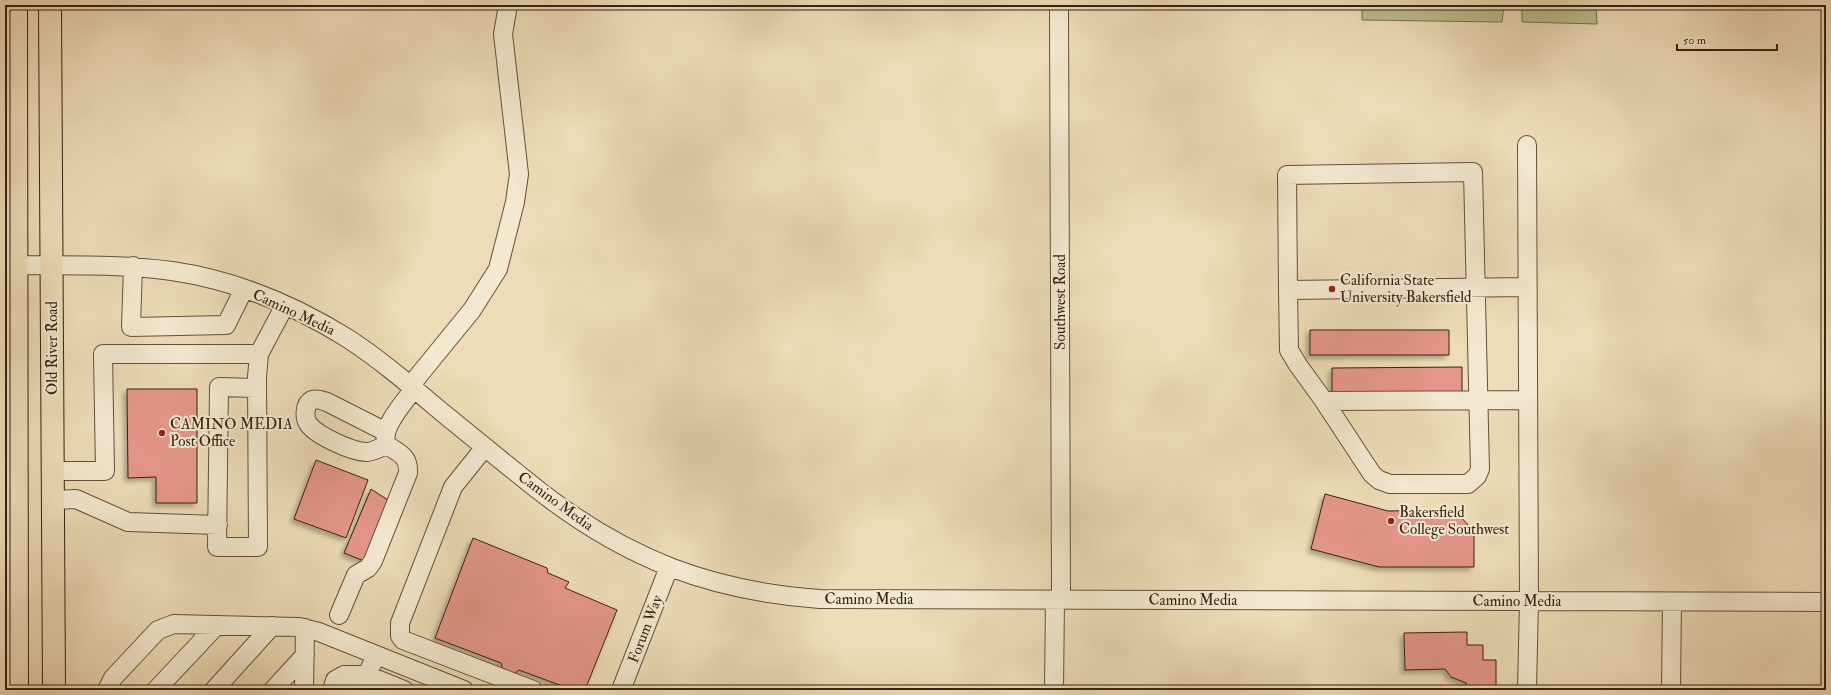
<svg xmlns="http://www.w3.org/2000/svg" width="1831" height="695" font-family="'IM FELL Double Pica',serif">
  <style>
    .green { fill: #bbbf8c; stroke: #797050 }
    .building { fill: #e4968a; stroke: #372113; filter: url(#shadow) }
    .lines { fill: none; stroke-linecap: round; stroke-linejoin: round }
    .minor-casing { stroke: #64503c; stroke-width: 20 }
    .major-casing { stroke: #372113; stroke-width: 24 }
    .minor { stroke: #f3e8d0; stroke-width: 18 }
    .major { stroke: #eddcb7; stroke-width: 22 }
    .poi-dot { fill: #8f2418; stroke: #f3e8d0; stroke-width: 1.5 }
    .labels { text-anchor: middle; stroke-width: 4; stroke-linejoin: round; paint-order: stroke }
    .poi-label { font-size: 15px; fill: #372113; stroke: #f3e8d0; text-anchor: start }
    .street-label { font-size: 15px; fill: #372113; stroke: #f3e8d0 }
  </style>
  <defs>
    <filter id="shadow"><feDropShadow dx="-3.5" dy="3.5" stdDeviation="2" flood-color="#0004"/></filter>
  </defs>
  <rect width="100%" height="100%" fill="#eddcb7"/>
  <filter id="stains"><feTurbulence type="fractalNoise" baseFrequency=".005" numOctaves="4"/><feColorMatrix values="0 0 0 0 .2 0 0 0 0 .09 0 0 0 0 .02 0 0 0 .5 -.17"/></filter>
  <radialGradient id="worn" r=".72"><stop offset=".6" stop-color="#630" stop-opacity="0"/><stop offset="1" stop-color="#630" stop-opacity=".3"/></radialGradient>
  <path class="green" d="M1362,5h142l-2,17 -140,-2z
    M1522,5h74l1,19 -75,-2z"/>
  <path class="building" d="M1310,330h139v25h-139z
    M1462,367v25l-130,2v-26z
    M127,389h70v114h-41v-26l-28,1z
    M316,460l52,20 -22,58 -52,-19z
    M371,489l20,13 -22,61 -25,-10z
    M1325,494l63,17 66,-1 20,21v36h-95l-68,-18z
    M473,538l74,30 1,5 21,9 -4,6 52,22 -32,80h-12l-54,-20 -5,4 -11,-4 -2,-7 -66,-25z
    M1467,632v13h16v15h13v30h-30v-7l-15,-6 -6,-8 -40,1 -1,-37z"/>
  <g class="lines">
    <defs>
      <path id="minor" d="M1059,5l2,595
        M1527,145l2,456 -2,89
        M5,265c56,1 111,-2 167,6 62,9 122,34 175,67 34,22 65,49 96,75 33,27 66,54 99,80 87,67 169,98 278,106l1006,3
        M133,266l-2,61 95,-2 18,-36
        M1288,290l-1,-115 186,-3c3,99 5,198 7,297l-3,7 -9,8h-78l-11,-4 -7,-6 -48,-73 -26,-36 -9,-15 -1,-60 239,-3
        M410,386l62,-76 26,-41 17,-67 4,-28 -16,-140 5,-29
        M257,388l-38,-1 -2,160h41l-1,-170 2,-23 26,-49
        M1324,401l204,-1
        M386,432l-59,-30c-4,-1 -10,-4 -15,-2 -8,4 -8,19 -3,25 9,11 43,27 58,27 6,0 14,-5 20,-7
        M485,447l-32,40 -53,136v13l3,4 130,50
        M53,471h52l-2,-117h156
        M53,500l23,-1 52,23 90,3
        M339,615l17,-40 12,-7 5,-7 35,-88c1,-17 -8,-19 -21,-28 -8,-16 18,-44 27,-56
        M344,675l17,15
        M367,675l37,15
        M107,690l6,-12 45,-48 16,-6 125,3 20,5 145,58
        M156,690l61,-65
        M214,690l58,-64
        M273,690l32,-35
        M304,690l1,-62
        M332,690l3,-10 9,-5h23l9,-20
        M621,690l48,-123
        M1054,690l1,-90
        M1671,690l1,-88"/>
      <path id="major" d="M16,5l1,685
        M50,5l4,685"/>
    </defs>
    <use href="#minor" class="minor-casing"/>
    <use href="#major" class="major-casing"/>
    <use href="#minor" class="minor"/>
    <use href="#major" class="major"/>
  </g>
  <g class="poi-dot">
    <circle cx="1332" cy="289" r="4"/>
    <circle cx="162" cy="433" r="4"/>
    <circle cx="1391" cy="521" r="4"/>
  </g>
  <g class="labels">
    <g class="poi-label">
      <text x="1340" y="285">California State<tspan x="1340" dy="17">University Bakersfield</tspan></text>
      <text x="170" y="429">CAMINO MEDIA<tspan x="170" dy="17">Post Office</tspan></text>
      <text x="1399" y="517">Bakersfield<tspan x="1399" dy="17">College Southwest</tspan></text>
    </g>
    <g class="street-label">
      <text transform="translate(1060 302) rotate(-90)" y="5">Southwest Road</text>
      <text transform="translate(294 312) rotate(25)" y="5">Camino Media</text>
      <text transform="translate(52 348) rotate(-90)" y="5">Old River Road</text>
      <text transform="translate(556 501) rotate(36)" y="5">Camino Media</text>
      <text x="869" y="604">Camino Media</text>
      <text x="1193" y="605">Camino Media</text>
      <text x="1517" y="606">Camino Media</text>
      <text transform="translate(645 629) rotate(-69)" y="5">Forum Way</text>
    </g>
  </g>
  <rect width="1831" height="695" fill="none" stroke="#eddcb7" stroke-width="20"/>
  <rect x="6" y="6" width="1819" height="683" fill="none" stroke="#372113" stroke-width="2"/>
  <rect x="10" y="10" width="1811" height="675" fill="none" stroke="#372113"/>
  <path d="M1677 44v6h100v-6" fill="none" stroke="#372113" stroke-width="2"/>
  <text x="1683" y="44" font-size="12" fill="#372113" stroke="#f3e8d0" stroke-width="3" paint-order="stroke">50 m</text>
  <rect width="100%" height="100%" filter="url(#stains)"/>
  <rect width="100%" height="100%" fill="url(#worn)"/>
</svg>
